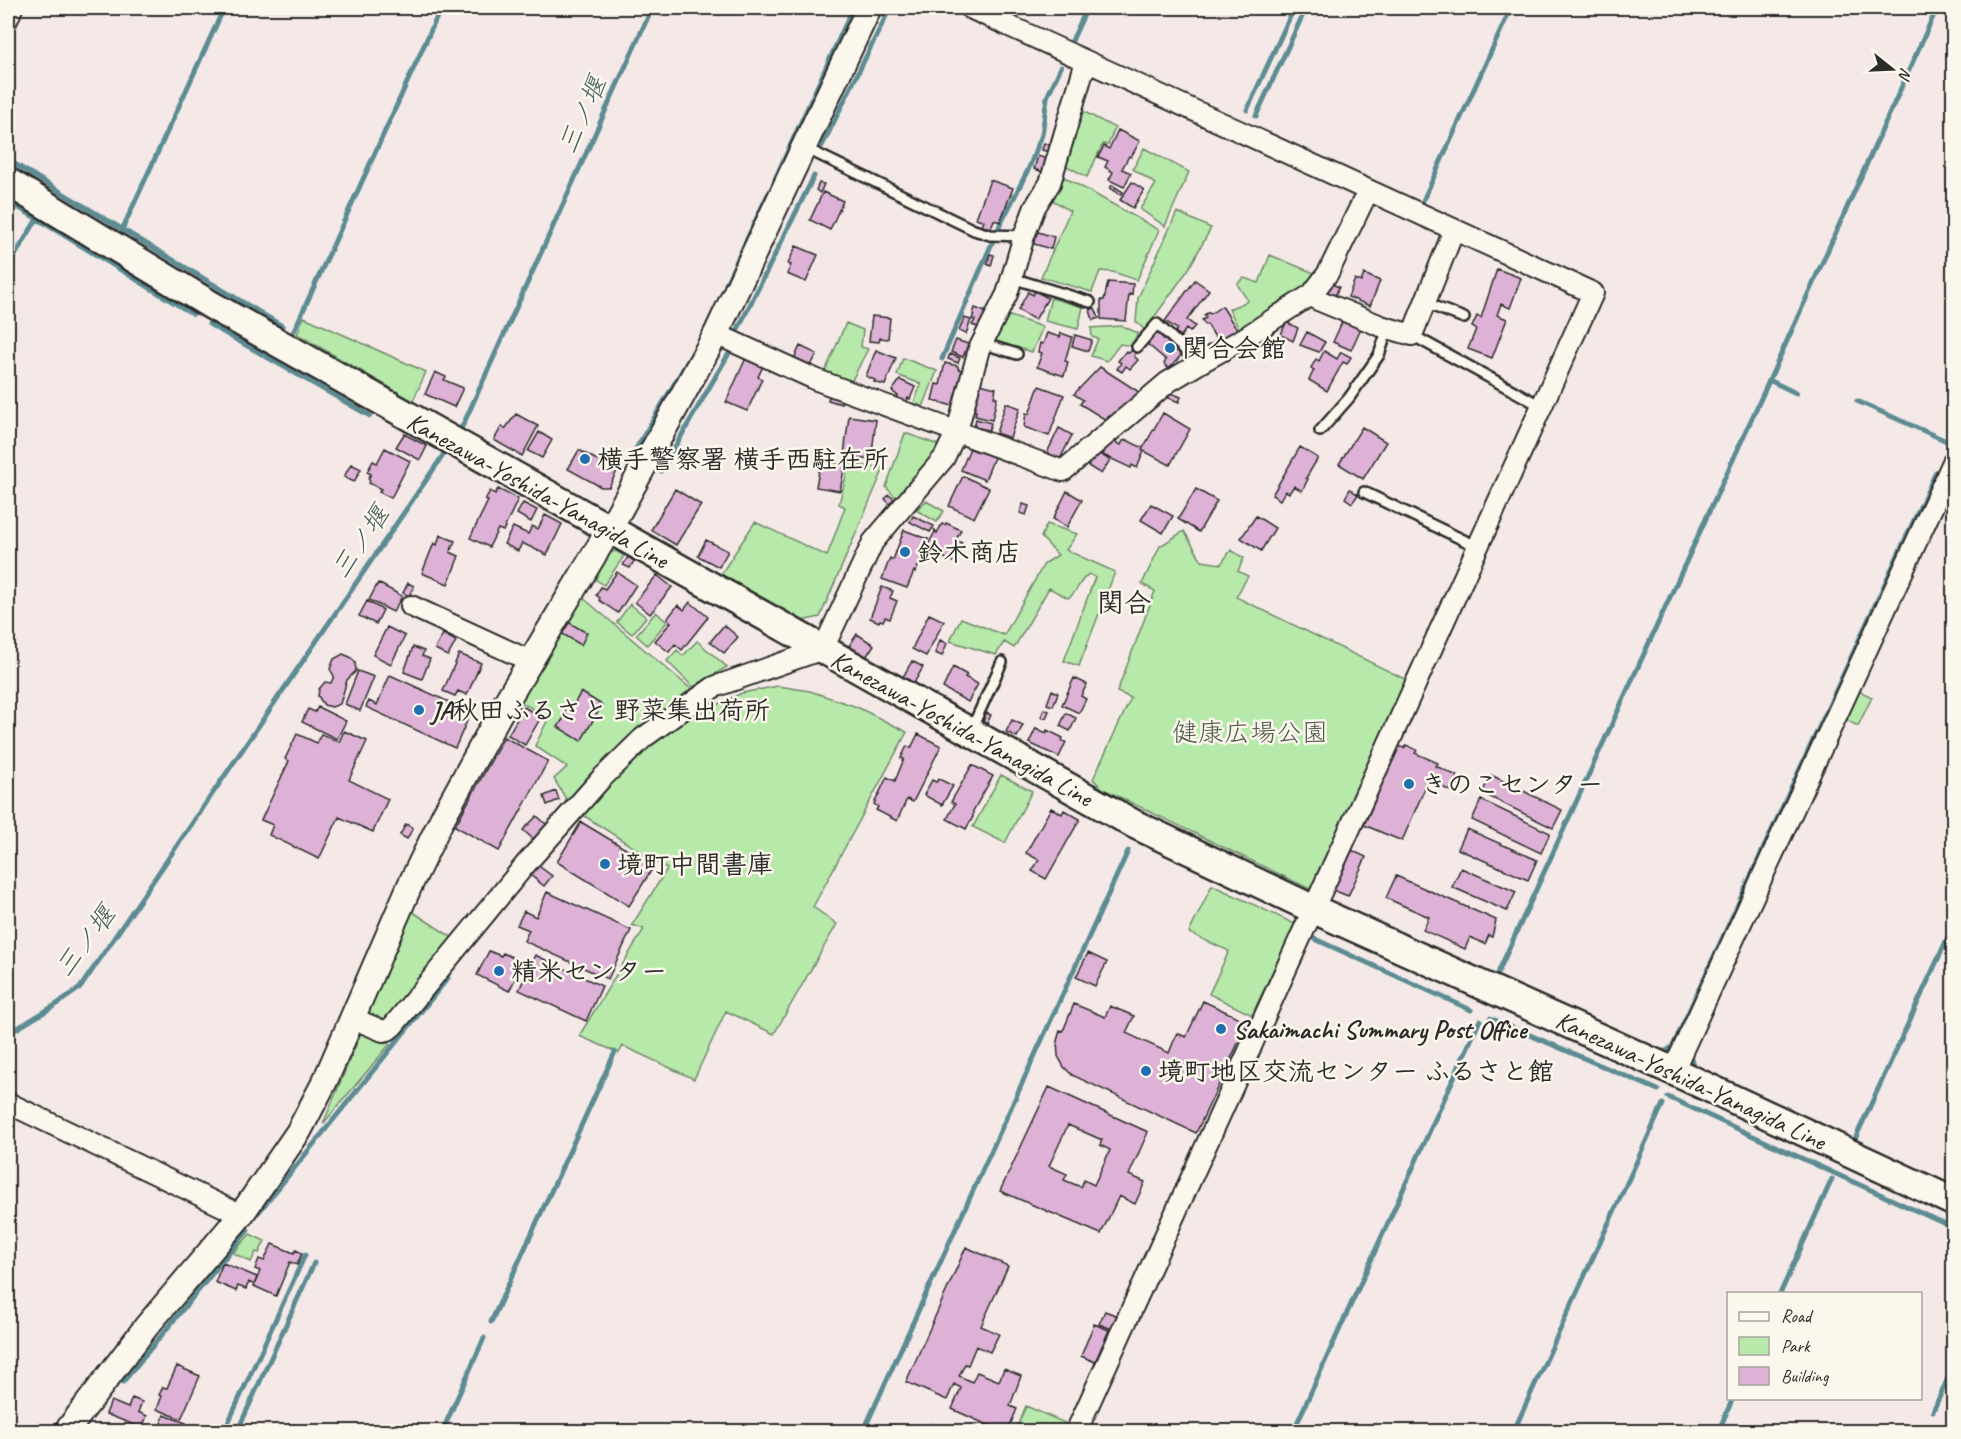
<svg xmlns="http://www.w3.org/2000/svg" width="1961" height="1439" font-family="Caveat,'Klee One',sans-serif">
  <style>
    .green { fill: #b6e9aa; stroke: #708a6a; stroke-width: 1.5 }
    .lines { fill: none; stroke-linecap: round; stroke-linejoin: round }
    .stream { stroke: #5c8c92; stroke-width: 5 }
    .building { fill: #deb2d6; stroke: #2b2b2b; stroke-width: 1.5; fill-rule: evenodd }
    .service-casing { stroke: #2b2b2b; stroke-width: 14 }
    .minor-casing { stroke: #2b2b2b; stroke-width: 24 }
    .tertiary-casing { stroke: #2b2b2b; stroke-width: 28 }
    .secondary-casing { stroke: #2b2b2b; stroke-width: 32 }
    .service { stroke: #fbf7ec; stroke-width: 9 }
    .minor { stroke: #fbf7ec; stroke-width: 20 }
    .tertiary { stroke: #fbf7ec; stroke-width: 24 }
    .secondary { stroke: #fbf7ec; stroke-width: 27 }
    .poi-dot { fill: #1f6fb2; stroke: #fbf7ec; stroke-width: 2 }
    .labels { text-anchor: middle; stroke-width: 5; stroke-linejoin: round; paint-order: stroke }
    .poi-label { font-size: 26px; font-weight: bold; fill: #2b2b2b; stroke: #fbf7ec; text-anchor: start }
    .street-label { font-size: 26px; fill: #2b2b2b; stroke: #fbf7ec }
    .park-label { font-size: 26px; fill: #4e5a4b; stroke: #fbf7ec }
    .water-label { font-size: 27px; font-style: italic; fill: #435c5e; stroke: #fbf7ec }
    .neighbourhood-label { font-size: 27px; font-weight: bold; fill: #2b2b2b; stroke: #fbf7ec }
  </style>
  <rect width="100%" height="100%" fill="#f5e9e8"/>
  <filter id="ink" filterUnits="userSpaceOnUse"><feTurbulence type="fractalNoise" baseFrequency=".0167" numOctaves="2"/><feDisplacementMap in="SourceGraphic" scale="12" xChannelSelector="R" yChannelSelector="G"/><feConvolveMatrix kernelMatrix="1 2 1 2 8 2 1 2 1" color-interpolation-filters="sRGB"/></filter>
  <g filter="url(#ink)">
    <path class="green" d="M1079,109l36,19 -7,17 -5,-1 -16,33 -24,-13z
      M1144,148l45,24 -24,54 -25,-17 16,-25 -23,-15z
      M1064,177l95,53 -22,50 -24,-8 -13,-1 -8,21 -51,-15 29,-66 -19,-12z
      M1177,212l34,16 -23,42 -43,60 -9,-8 2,-24z
      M1270,255l49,20 -7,9 -71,49 -12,-24 19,-8 -11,-17 7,-6 15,5z
      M1051,298l32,9 -5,22 -33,-8z
      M1004,314l39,13 -11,25 -42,-12z
      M304,317l122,55 -13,29 -116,-67z
      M846,323l17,7 -2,17 7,2 -18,35 -26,-10z
      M1122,326l16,7 -7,13 -11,-2 -13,17 -16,-5 7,-17 -6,-2 -1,-9z
      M903,358l34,13 -14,36 -9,-4 7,-19 -24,-9z
      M905,433l36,13 -12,19 -31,35 -12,-13z
      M849,464l35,4 -64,149 -19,4 -80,-47 34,-52 72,34 18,-49 -6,-3z
      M926,501l18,10 -7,11 -21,-12z
      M1047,524l30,10 -11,16 49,22 -36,94 -15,-5 31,-84 -6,-3c-11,7 -11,19 -21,24l-19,-10 -35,60 -10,-6 -8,13 -46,-14 11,-23 43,17 40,-71 14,-9 -17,-18z
      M1184,531l18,30 19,3 10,-14 13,8 -6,13 10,5 -12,21 171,83 -97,209 -207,-100 -10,-10 38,-81 -14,-6 38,-101 -13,-7 18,-38z
      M616,551l8,5 -20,29 -12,-8 16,-24z
      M582,597l109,92 -64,49 -32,34 -26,32 -15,-25 13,-12 -32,-21 14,-29 -31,-16z
      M630,604l16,13 -14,17 -15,-12z
      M656,612l11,10 -20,23 -11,-10z
      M697,641l30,26 -34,20 -26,-26 10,-11 6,6z
      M778,686l32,5 47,16 50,25 -94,175 24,17 -63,110 -48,-23 -32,68 -71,-33 -4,7 -40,-17 65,-107 -12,-4 35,-56 -84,-54 60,-68 56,-34 43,-20z
      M1859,691l13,6 -14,29 -12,-6z
      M1001,775l31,16 -27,52 -32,-16z
      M1212,885l83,39 -43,91 -43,-21 20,-43 -40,-18z
      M410,910l46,30 -71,84 -18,-12z
      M361,1033l29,11 -67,80z
      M250,1234l15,7 -6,12 -3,-1 -5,10 -18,-9z
      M1026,1406l39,17 -4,8h-46z"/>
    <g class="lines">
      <path class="stream" d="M8,36l6,-15
        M1070,45l17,-37
        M1247,110l47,-102
        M1256,116l50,-108
        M822,146l68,-138
        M8,160l274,166
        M775,179l78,-171
        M8,201l185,113
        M1421,205l90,-197
        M998,229l30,-59 14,-35 5,-38 14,-30
        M122,230l102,-222
        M8,267l29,-48
        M726,284l42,-90
        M209,324l161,92
        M293,333l148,-325
        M736,333l78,-157
        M942,359l50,-116
        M1769,380l27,13
        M1857,401l94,42
        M456,435l7,-10 189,-417
        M627,464l66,-112
        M661,471l67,-116
        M1315,939l156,71
        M1496,977l272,-594 169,-375
        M1490,1018l168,72
        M8,1034l46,-28 26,-18 368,-540
        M1658,1051h9l6,-5 263,-574
        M1689,1052l6,19
        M1668,1097l286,131
        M1855,1139l99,-215
        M258,1213l190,-235
        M1780,1294l52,-115
        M491,1322l124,-270
        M123,1382l125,-152
        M1933,1411l21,-46
        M1516,1426l147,-322
        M224,1432l81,-177
        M237,1432l77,-169
        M442,1432l42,-94
        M863,1432l265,-581
        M1293,1432l187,-412
        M1718,1432l15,-34
        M1925,1432l3,-7"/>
    </g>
    <path class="building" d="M1118,130l22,11 -9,16 -2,-1 -7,13 9,4 -7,14 -15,-7 4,-8 -8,-5 3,-6 -10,-4 6,-11 5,3z
      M1044,143l10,4 -2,6 -10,-3z
      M1038,156l12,4 -4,13 -12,-4z
      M990,180l23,8 -13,34 -6,-2 -3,8 -9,-2 2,-5 -8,-3z
      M1132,182l12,8 -11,18 -13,-8z
      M819,183l5,1 -4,9 -4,-3z
      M1112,185l11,7 -2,3 -11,-7z
      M823,192l20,9 -13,29 -20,-10z
      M1035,231l19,6 -3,12 -20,-6z
      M796,246l22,9 -12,27 -19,-8 4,-9 -3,-1z
      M990,254l4,1 -3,11 -4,-2z
      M1497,269l24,9 -11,30 -9,-4 -4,11 10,4 -15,39 -24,-9 8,-20 -4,-2 5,-11 4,2z
      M1364,274l16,7 -10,25 -22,-9 7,-18 6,3z
      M1195,280l14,10 -22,30 8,6 -5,6 -4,-3 -5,7 -6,-4 2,-3 -12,-8z
      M1108,282l25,2 -1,11 -3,-1 -3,27 -25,-2v-19h3z
      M1329,283l10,4 -4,9 -9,-3z
      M1035,291l13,7 -13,22 -17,-10 10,-18 5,3z
      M1222,306l17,27 -19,12 -13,-21 -2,1 -3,-5 4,-2 -2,-3 5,-3 1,2z
      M975,308l13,5 -5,12 -3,-1 -2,3 -6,-2 3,-5 -3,-1 2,-5h-1z
      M1095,308l4,10 -6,2 -3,-10z
      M872,316l18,2 -2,21 -8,-1 -1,4 -10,-1z
      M964,318l7,2 -5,14 -7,-3z
      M1343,320l18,8 -10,22 -18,-8z
      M1286,322l12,6 -5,13 -12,-6z
      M1157,329l27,23 -15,17 -5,-5 2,-4 -20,-17z
      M1307,332l18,10 -6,10 -19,-7z
      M1047,333l13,4 1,-4 11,4 -7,24 3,1 -4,14 -27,-9 5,-14 -4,-1 2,-9 3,1z
      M1075,335l17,5 -4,11 -16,-5z
      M956,340l12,4 -5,13 -12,-5z
      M1194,340l8,6 -2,4 -9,-7z
      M800,346l17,8 -7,13 -16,-8z
      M876,350l20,8 -11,27 -11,-3 1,-2 -9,-4z
      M1132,350l4,3 -2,3 4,4 -8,9 -4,-3 -4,6 -5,-3 4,-6 -3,-2 8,-10 3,2z
      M1324,351l13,8 4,-7 10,5 -4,7 -4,-2 -16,29 -18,-11 5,-10 -3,-2 5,-9 3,2z
      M950,354l10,4 -2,5 -10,-4z
      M746,358l17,8 -5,11 4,2 -15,32 -21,-9z
      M945,363l13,3v3l7,2 -9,36 -24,-7 4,-16 4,1z
      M1100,367l39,25 -14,18 -11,9 -5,-3 -3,4 -26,-16 3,-4 -9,-6z
      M435,372l11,5 -2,3 19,8 -9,19 -29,-13z
      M900,380l15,7 -5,12 -2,-1 -2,5 -10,-4 2,-3 -6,-5z
      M980,384l16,4 -2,9h3l-5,23 -17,-4 1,-5h-2z
      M1039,386l25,9 -15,41 -25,-9 2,-14 3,1z
      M1166,391l15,6 -2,5 -15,-6z
      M830,393l13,4 -2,7 -13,-4z
      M1006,403l14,5 -10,30 -14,-5z
      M1163,413l27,16 -20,36 -28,-15z
      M516,414l22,12 -16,30 -28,-16 8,-14 3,3z
      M849,416l27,4 -5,40 -24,-3v-3h-3z
      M976,419l15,4 -2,7 -15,-3z
      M1362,427l24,15 -23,37 -24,-15z
      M1059,428l13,7 -12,24 -13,-6z
      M539,432l13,8 -10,18 -14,-7z
      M404,434l23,12 -7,14 -24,-13z
      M1110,440l11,5 2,-4 4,-1 16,8 -1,2 2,1 -7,17 -5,-3 -1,3 -28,-13z
      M977,447l18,8 -10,25 -24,-10 9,-22 5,3z
      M1300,447l18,11 -12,20 2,1 -6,12 -8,-5 -5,7 -4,-2 -5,9 -8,-5z
      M385,448l25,13 -19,37 -12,-6 2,-3 -12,-6 1,-3 -2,-1 3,-5 -4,-2 6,-11 4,2z
      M579,450l38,21 -8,16h-8l-33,-18z
      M1096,452l14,8 -9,14 -13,-8z
      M821,460l24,4 -5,27 -24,-4z
      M351,464l10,5 -7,13 -10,-5z
      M963,476l26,12 -15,30 -25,-12z
      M498,489l20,10 -15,32 -5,-2 -9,18 -19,-9 18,-37 -3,-1 5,-9 5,3z
      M675,489l26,16 -25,40 -25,-15z
      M1196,489l21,12 -18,31 -21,-13z
      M1350,489l8,6 -6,8 -7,-5z
      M1067,491l15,9 -15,27 -14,-8z
      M889,495l5,4 -4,5 -5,-5z
      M523,503l14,7 -6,12 -14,-8z
      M1023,504l6,2 -3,9 -6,-2z
      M1151,504l22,12 -10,17 -22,-13z
      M545,515l17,9 -15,31 -25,-12 -4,8 -14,-7 9,-17 15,7 4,-8 6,3z
      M913,516l21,10 -4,6 -20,-10z
      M1256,516l19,12 -14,23 -20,-13z
      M946,523l15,7 -5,10 6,3 -9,19 -17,-8 2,-5 -3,-1 -2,3 -7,-3 9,-16 -1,-3 3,4 5,-9 3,1z
      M904,530l24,9 -12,33 -2,-1 -7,17 -25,-9 8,-21 3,2z
      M440,535l15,6 -5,11 9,4 -11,28 -26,-11 12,-30 3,2z
      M706,540l22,11 -9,16 -21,-11z
      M628,557l6,4 -4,7 -7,-3z
      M617,572l19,13 -18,28 -19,-13 1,-2 -4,-3 5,-8 4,2z
      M657,575l15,12 -22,27 -15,-12z
      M378,583l24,13 -9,16 -24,-12z
      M408,583l6,3 -5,10 -6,-3z
      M882,587l11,4 -3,7 7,3 -7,18 -5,-2 -2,4 -3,-1 -1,2 -9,-4z
      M367,601l16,9 -7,14 -17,-8z
      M690,602l18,15 -26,33 -7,-6 -6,8 -14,-11 16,-19 -4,-3 11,-14 6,5z
      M929,614l15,7 -18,35 -14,-7z
      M568,622l19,11 -6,12 -20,-12z
      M724,625l14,12 -14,16 -14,-11z
      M387,627l18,9 -14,28 -18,-9z
      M443,634l13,7 -8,15 -13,-7z
      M857,634l17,11 -8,12 -17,-11z
      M940,640l7,3 -5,13 -7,-3z
      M413,647l11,4 -2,5 8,3 -8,20 -18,-7z
      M343,654l7,3 5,5 1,9 -9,9 -7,24 -8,3 -8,-2 -6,-9 1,-7 6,-7 6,1 3,-7 -4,-7 4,-10z
      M459,654l22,9 -14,32 -9,-4 -3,5 -12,-5z
      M912,661l11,6 -9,16 -11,-6z
      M953,667l14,8 -2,2 13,7 -10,18 -25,-14z
      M358,671l16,6 -14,34 -15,-7z
      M390,675l81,37 -16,36 -89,-41 3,-6 8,4z
      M1074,678l13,6 -6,12 5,3 -7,14 -17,-8z
      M1052,690l6,3 -5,13 -6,-2z
      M581,692l21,13 -21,36 -23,-14 7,-11 -2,-1 5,-8 3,2z
      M318,707l28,14 -9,18 -35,-17 6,-13 7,3z
      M524,707l17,10 -16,28 -17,-10z
      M1044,709l5,2 -3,7 -5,-1z
      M986,713l5,2 -4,9 -4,-2z
      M1066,713l10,5 -6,13 -10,-5z
      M1012,720l11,5 -6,12 -11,-5z
      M1036,728l10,5 1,-3 16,8 -1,3 4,1 -7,15 -30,-14z
      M344,731l23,10 -18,39 39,19 -15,33 -34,-15 -20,42 -50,-24 4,-10 -12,-5 28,-59 -4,-2 12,-25 20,9 4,-9 18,8z
      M918,734l23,12 -28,56 -6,-3 -10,22 -21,-11 2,-3 -4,-3 13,-27 8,4 9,-22 -3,-1 6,-12 4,2z
      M504,737l44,24 -49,90 -44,-25z
      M1406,745l11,5 -2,3 23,10 -2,3 21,10 -6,15 -23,-10 -26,60 -38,-16 35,-79 5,2z
      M972,765l21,11 -20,35v6l-7,12 -19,-10 8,-15 -4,-2z
      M1491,775l71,35 -9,18 -71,-35z
      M939,779l14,7 -11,19 -18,-10 8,-15 4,2z
      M556,791l3,9 -12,5 -3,-9z
      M1481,800l69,33 -9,20 -69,-33z
      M1051,808l11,6 2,-4 16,9 -34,60 -14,-8 7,-11 -13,-7z
      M537,816l10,9 -14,14 -10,-9z
      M581,822l73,44 -25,40 -72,-44z
      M406,824l7,4 -6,11 -7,-4z
      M1467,829l70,31 -9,20 -70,-31z
      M1351,850l15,7 -18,39 -15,-6z
      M536,864l16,12 -8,10 -15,-12z
      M1461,868l55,24 -9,19 -55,-24z
      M1396,876l100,44 -4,17 -3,-2 -4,9 -15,-7 -5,12 -42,-19 6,-13 -43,-19z
      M547,892l84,38 -23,49 -84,-38 5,-11 -12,-5 7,-14 12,6z
      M489,951l12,5 2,-3 17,8 -1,4 3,1 -13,25 -32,-16z
      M1088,953l19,9 -12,24 -19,-9z
      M535,955l67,31 -16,35 -67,-31z
      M1203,1001l45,21 -52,111 -124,-58 -8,-8 -6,-11 -1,-15 3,-11 3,1 11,-27 31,13 5,-11 24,10 -8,17 43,20 8,-20 9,4z
      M1049,1087l99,45 -19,43 16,7 -10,22 -16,-8 -18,38 -101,-43zM1068,1125l34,15 -2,5 10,5 -16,35 -10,-5 -3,7 -17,-7 3,-6 -18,-8z
      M272,1244l22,9 2,-3 6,3 -5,12 -7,-3 -14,34 -22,-10 6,-15 -5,-2 4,-10 5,2z
      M966,1247l42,19 -27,60 18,8 -9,18 -14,-6 -8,19 -3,-1 -6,12 13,6 5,-10 22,9 5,-12 17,7 -11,30 7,3 -10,23h-4l-51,-23 9,-21 -7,-4 -7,16 -41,-18z
      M223,1263l34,14 -3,8 -5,-3 -3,7 -8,-3 -2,5 -21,-9z
      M1105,1311l13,5 -6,13 -13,-5z
      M1094,1324l15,6 -14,32 -14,-6z
      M177,1366l23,10 -19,43 -24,-10 5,-13 -3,-1 4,-8 4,1z
      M132,1398l10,4 -4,10 9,4 -5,12 -36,-14 5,-13 17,7z
      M164,1415l22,8 -3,9h-25z
      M931,1424l15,8h-18z"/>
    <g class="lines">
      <defs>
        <path id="service" d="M803,147l171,83 16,5 34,1
          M1012,278l78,24
          M1425,303l39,15
          M1412,335l129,71
          M981,343l36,11
          M1137,347l20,-23 42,39
          M1320,431l29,-33 30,-43 9,-27
          M1364,492l114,55
          M972,728l30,-66"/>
        <path id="minor" d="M970,8l623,285 -517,1139
          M8,18l4,-10
          M1312,294l6,6 63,26 31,9 42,-105
          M716,334l101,46 246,91 105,-89 37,-22 41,-23 66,-43 16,-21 40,-82
          M411,606l119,55
          M352,1018l31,13 5,-1 5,-4 132,-161 76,-86 42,-41 71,-51 109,-38 50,-107 71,-84 13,-27 22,-82 28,-55 17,-58 11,-29 15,-24 36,-122
          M1673,1071l281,-611
          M8,1103l233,112"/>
        <path id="tertiary" d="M66,1432l80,-105 95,-112 58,-84 26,-50 85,-196 34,-70 62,-113 103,-172 107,-196 153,-326"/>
        <path id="secondary" d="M8,182l203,123 923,519 179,85 360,162 281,131"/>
      </defs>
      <use href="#service" class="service-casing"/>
      <use href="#minor" class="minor-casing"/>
      <use href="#tertiary" class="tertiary-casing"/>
      <use href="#secondary" class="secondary-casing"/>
      <use href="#service" class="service"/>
      <use href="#minor" class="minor"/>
      <use href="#tertiary" class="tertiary"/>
      <use href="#secondary" class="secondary"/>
    </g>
  </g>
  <g class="poi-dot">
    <circle cx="1170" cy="348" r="6"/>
    <circle cx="585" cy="459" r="6"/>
    <circle cx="905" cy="552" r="6"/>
    <circle cx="419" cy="710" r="6"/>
    <circle cx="1409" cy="784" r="6"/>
    <circle cx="605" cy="864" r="6"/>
    <circle cx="499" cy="971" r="6"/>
    <circle cx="1221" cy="1029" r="6"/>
    <circle cx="1146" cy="1071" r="6"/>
  </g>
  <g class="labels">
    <g class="poi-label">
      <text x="1182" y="357">関合会館</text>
      <text x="597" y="468">横手警察署 横手西駐在所</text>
      <text x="917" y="561">鈴木商店</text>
      <text x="431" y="719">JA秋田ふるさと 野菜集出荷所</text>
      <text x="1421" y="793">きのこセンター</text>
      <text x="617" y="873">境町中間書庫</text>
      <text x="511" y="980">精米センター</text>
      <text x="1233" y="1038">Sakaimachi Summary Post Office</text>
      <text x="1158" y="1080">境町地区交流センター ふるさと館</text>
    </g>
    <g class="street-label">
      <text transform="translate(538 490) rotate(29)" y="9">Kanezawa-Yoshida-Yanagida Line</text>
      <text transform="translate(962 728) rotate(29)" y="9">Kanezawa-Yoshida-Yanagida Line</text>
      <text transform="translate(1691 1080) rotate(25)" y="9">Kanezawa-Yoshida-Yanagida Line</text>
    </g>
    <g class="park-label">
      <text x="1250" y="741">健康広場公園</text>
    </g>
    <g class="water-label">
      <text transform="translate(582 115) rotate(-66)" y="9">三ノ堰</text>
      <text transform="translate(360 542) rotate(-56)" y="9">三ノ堰</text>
      <text transform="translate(85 941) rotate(-53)" y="9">三ノ堰</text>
    </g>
    <g class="neighbourhood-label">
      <text x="1124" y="612">関合</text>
    </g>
  </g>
  <rect width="1961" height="1439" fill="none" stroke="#fbf7ec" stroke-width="30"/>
  <rect x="15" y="15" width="1931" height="1409" fill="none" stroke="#2b2b2b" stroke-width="2" filter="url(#ink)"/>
  <rect x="1727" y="1292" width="195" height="108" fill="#fbf7ec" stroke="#a8a59f" stroke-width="1.5"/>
  <rect x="1739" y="1312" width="30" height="9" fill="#fbf7ec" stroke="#a8a59f" stroke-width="1.5"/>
  <text x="1781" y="1322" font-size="18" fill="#2b2b2b">Road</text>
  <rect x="1739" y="1337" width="30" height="18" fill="#b6e9aa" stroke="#a8a59f" stroke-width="1.5"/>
  <text x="1781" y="1352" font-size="18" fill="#2b2b2b">Park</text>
  <rect x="1739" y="1367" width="30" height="18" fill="#deb2d6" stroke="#a8a59f" stroke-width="1.5"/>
  <text x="1781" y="1382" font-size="18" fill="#2b2b2b">Building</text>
  <g transform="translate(1892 69) rotate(108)" stroke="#fbf7ec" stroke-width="4.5" paint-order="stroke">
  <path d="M0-4.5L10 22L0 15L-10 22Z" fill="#2b2b2b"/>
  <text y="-9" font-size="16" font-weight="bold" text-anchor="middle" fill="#2b2b2b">N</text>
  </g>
</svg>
